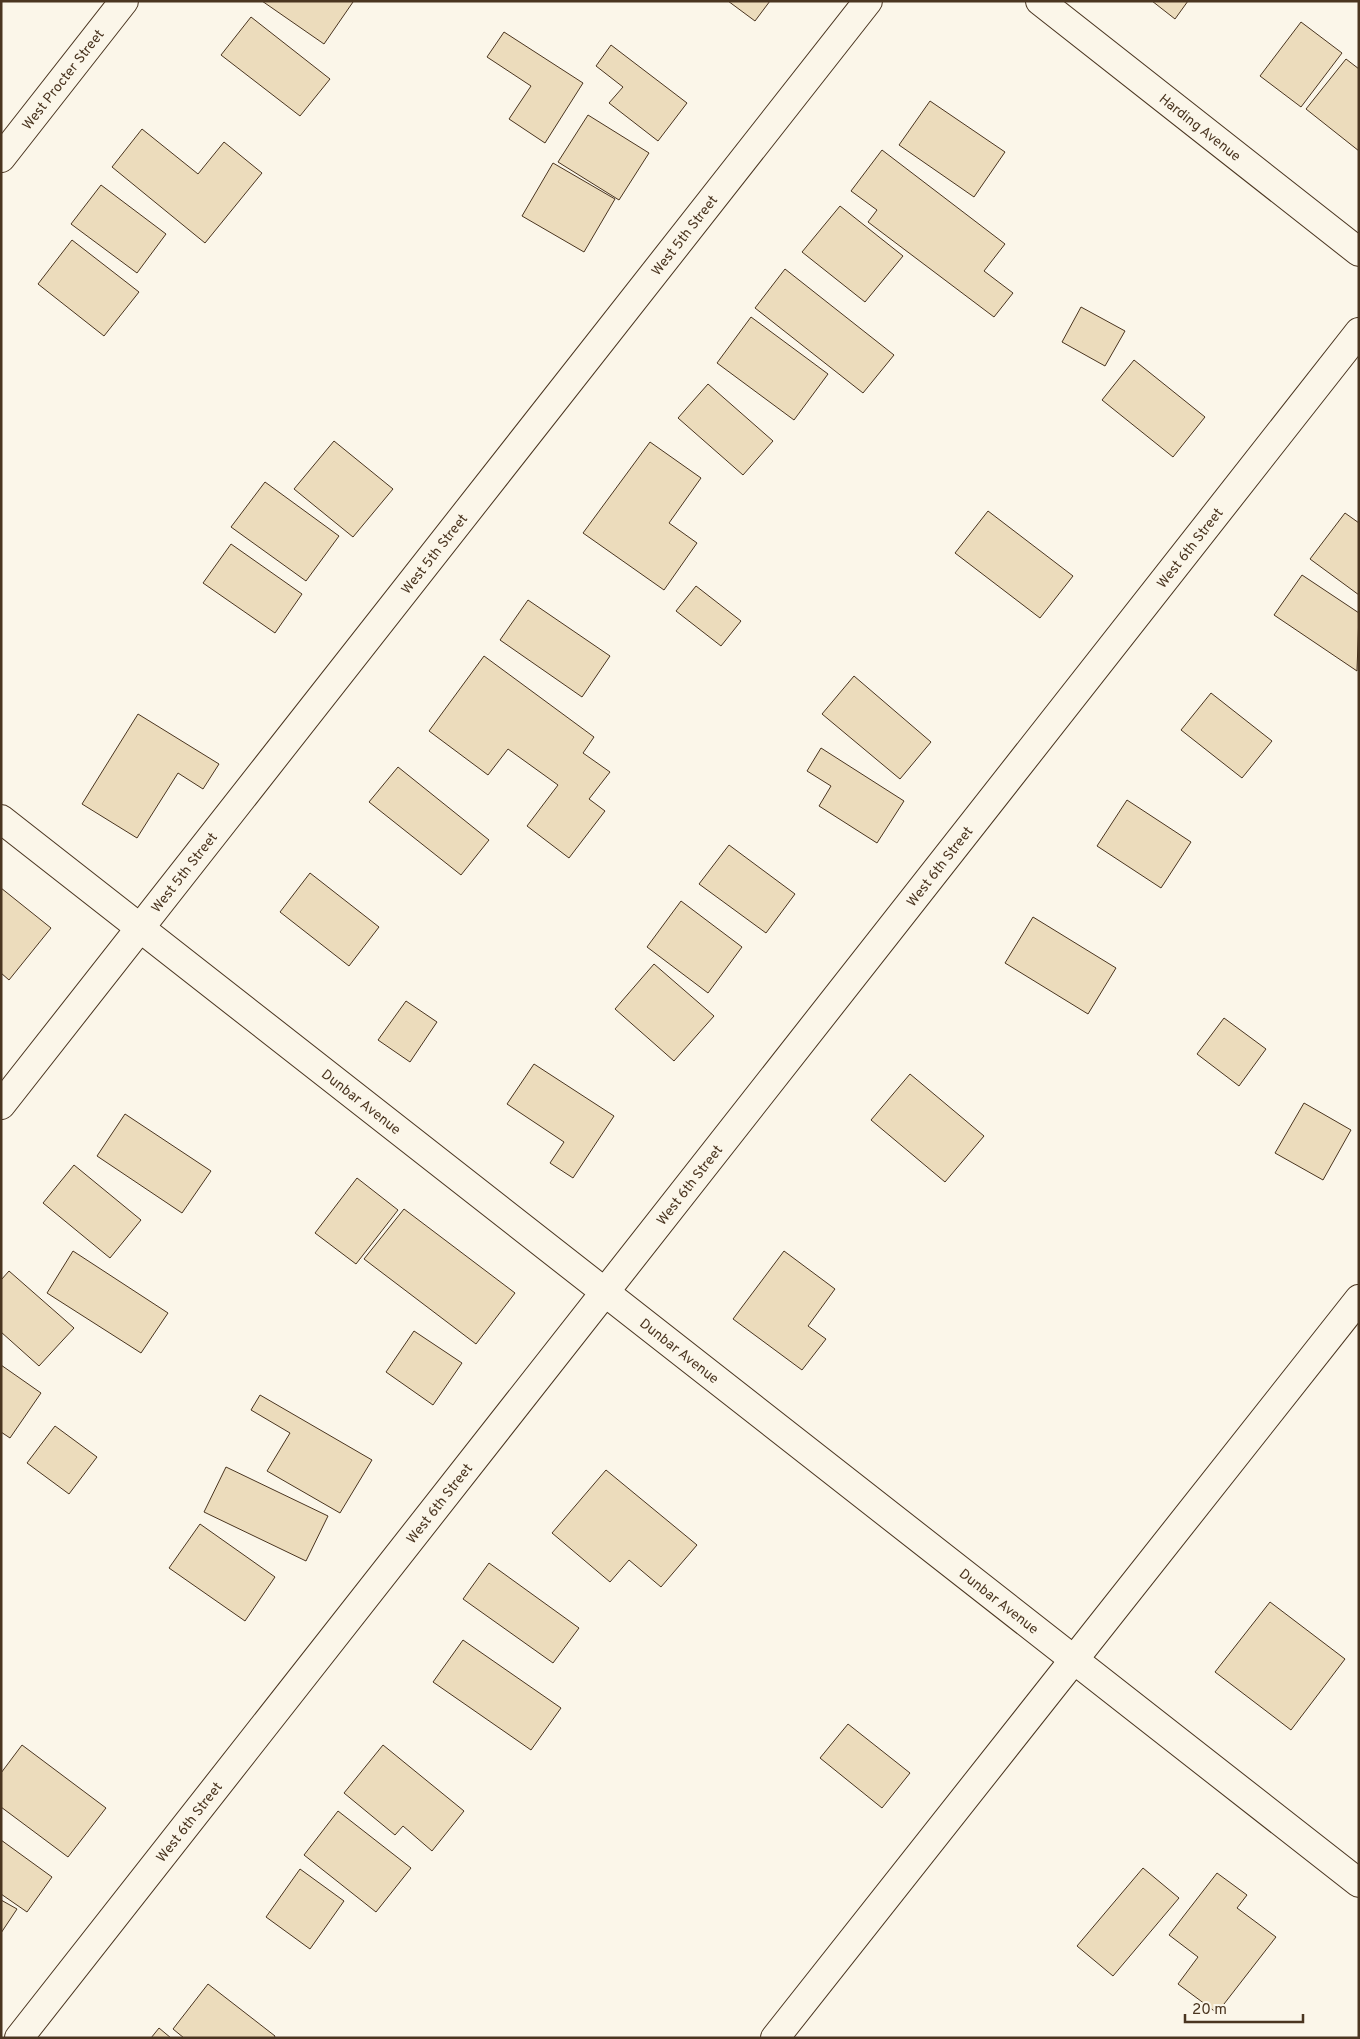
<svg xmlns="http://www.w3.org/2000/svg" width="1360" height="2039" font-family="Overpass,sans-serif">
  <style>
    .building { fill: #ecdcbc; stroke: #4a3520 }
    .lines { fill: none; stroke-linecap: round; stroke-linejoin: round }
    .minor-casing { stroke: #4a3520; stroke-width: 30 }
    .major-casing { stroke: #4a3520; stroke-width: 30 }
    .minor { stroke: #fbf6e9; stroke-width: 28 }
    .major { stroke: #fbf6e9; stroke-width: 28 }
    .labels { text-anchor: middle; stroke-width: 4; stroke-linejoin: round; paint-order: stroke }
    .street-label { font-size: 14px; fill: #4a3520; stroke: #fbf6e9 }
  </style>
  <rect width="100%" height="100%" fill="#fbf6e9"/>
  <path class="building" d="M262,1h90l1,1 -29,42z
    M728,1h42l-15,20z
    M1152,1h36l-13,18z
    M251,17l79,62 -30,37 -79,-61z
    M1301,22l41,31 -41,54 -41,-31z
    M504,32l79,51 -38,60 -36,-24 22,-33 -44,-29z
    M611,45l76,58 -29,38 -49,-38 14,-16 -27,-21z
    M1346,59l13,10v82l-53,-42z
    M930,101l75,51 -31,45 -75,-52z
    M588,115l61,38 -30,47 -61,-38z
    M142,129l56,45 26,-32 38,31 -57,70 -93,-76z
    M882,150l123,94 -21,27 29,22 -19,24 -126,-95 9,-12 -26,-19z
    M553,163l62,36 -31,53 -62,-36z
    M101,185l65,49 -29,39 -66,-49z
    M840,206l63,50 -38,46 -63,-50z
    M72,240l67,52 -35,44 -66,-52z
    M785,269l109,86 -31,38 -108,-85z
    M1081,307l44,24 -20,35 -43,-24z
    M751,317l77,57 -34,46 -77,-57z
    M1134,360l71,57 -32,40 -71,-57z
    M708,384l65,57 -30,34 -65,-57z
    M334,441l59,48 -40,48 -59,-48z
    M650,442l51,36 -32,45 28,20 -33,47 -81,-57z
    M265,482l74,54 -33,45 -75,-54z
    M988,511l85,65 -33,42 -85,-65z
    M1345,513l14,10v72l-49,-36z
    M231,544l71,50 -27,39 -72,-50z
    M1302,575l57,38 -2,58 -83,-56z
    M696,586l45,35 -20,25 -45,-35z
    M528,600l82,56 -28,41 -82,-57z
    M484,656l110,81 -11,16 27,19 -21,27 16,12 -36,47 -42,-32 31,-41 -50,-36 -20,26 -59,-44z
    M854,676l77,66 -31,37 -78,-65z
    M1211,693l61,48 -30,37 -61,-48z
    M138,714l81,50 -16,25 -25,-16 -41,65 -55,-34z
    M821,748l83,53 -27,42 -58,-37 12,-20 -24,-15z
    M398,767l91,73 -28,35 -92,-73z
    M1127,800l64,42 -30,46 -64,-42z
    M729,845l66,49 -29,39 -67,-49z
    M310,873l69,54 -30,39 -69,-54z
    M1,888l50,40 -42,52 -8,-7z
    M681,901l61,46 -34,46 -61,-46z
    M1033,917l83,51 -28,46 -83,-51z
    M654,964l60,52 -40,45 -59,-52z
    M406,1001l31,21 -27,40 -32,-22z
    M1224,1018l42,31 -27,37 -42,-32z
    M534,1064l80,52 -41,62 -23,-15 14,-21 -57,-38z
    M910,1074l74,62 -39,46 -74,-62z
    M1304,1103l47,27 -28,50 -48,-27z
    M125,1114l86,57 -29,42 -85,-57z
    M74,1165l67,55 -31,38 -67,-55z
    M357,1178l41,32 -42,54 -41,-31z
    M404,1209l111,84 -39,51 -112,-85z
    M73,1251l95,62 -27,40 -94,-60z
    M784,1251l51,38 -27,37 18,13 -24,31 -69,-51z
    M9,1271l65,57 -35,38 -38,-34v-52z
    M414,1331l48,32 -29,42 -47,-33z
    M1,1365l40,28 -31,45 -9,-6z
    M260,1395l112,65 -32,53 -73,-42 23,-38 -39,-23z
    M55,1426l42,31 -28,37 -42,-31z
    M226,1467l102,49 -22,45 -102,-49z
    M606,1470l91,75 -36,42 -32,-27 -19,22 -58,-49z
    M200,1524l75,53 -30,44 -76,-53z
    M489,1563l90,65 -26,35 -90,-64z
    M1270,1602l75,57 -54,71 -76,-58z
    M463,1640l98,68 -30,42 -98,-68z
    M848,1724l62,49 -28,35 -62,-50z
    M22,1745l84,63 -38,49 -67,-50v-34z
    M383,1745l81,66 -32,40 -29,-25 -8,9 -51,-42z
    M338,1811l73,57 -35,44 -72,-57z
    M1,1840l51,37 -25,35 -26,-18z
    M1143,1868l36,30 -66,78 -36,-30z
    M300,1869l44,32 -34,48 -44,-32z
    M1217,1873l30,22 -10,13 39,29 -59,76 -39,-29 20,-27 -29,-22z
    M1,1900l16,9 -16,24z
    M208,1984l67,52 -1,2h-90l-11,-9z
    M159,2028l12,10h-20z"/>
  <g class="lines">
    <defs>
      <g id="minor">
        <path id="s1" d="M1040,1l319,251"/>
        <path id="s2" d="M1,158l123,-157"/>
        <path id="s3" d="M1,819l1358,1064"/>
        <path id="s4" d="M1,1105l867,-1104"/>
        <path id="s5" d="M19,2038l1340,-1706"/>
      </g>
      <path id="major" d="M775,2038l584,-739"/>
    </defs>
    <use href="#minor" class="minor-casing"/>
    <use href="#major" class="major-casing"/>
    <use href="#minor" class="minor"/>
    <use href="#major" class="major"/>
  </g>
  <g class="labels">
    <g class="street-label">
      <text dy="5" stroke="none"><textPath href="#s2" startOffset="100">West Procter Street</textPath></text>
      <text dy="5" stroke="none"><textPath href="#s1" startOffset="204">Harding Avenue</textPath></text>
      <text dy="5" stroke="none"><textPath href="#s4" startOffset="1106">West 5th Street</textPath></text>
      <text dy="5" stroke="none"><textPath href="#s5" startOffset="1895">West 6th Street</textPath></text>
      <text dy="5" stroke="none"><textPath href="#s4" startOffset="701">West 5th Street</textPath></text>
      <text dy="5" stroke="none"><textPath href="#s5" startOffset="1490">West 6th Street</textPath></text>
      <text dy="5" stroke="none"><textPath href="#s4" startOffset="296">West 5th Street</textPath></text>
      <text dy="5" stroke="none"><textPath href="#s3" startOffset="458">Dunbar Avenue</textPath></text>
      <text dy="5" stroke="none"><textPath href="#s5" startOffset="1085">West 6th Street</textPath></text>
      <text dy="5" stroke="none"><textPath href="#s3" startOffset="862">Dunbar Avenue</textPath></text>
      <text dy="5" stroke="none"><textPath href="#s5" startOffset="680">West 6th Street</textPath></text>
      <text dy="5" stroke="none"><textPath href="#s3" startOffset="1268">Dunbar Avenue</textPath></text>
      <text dy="5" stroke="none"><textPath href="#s5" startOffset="275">West 6th Street</textPath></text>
    </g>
  </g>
  <rect width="1360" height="2039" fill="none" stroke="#4a3520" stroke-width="5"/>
  <path d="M1185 2014v8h118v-8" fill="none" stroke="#4a3520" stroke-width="2.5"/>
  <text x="1192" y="2014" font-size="15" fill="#4a3520" stroke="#fbf6e9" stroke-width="4" paint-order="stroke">20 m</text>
</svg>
